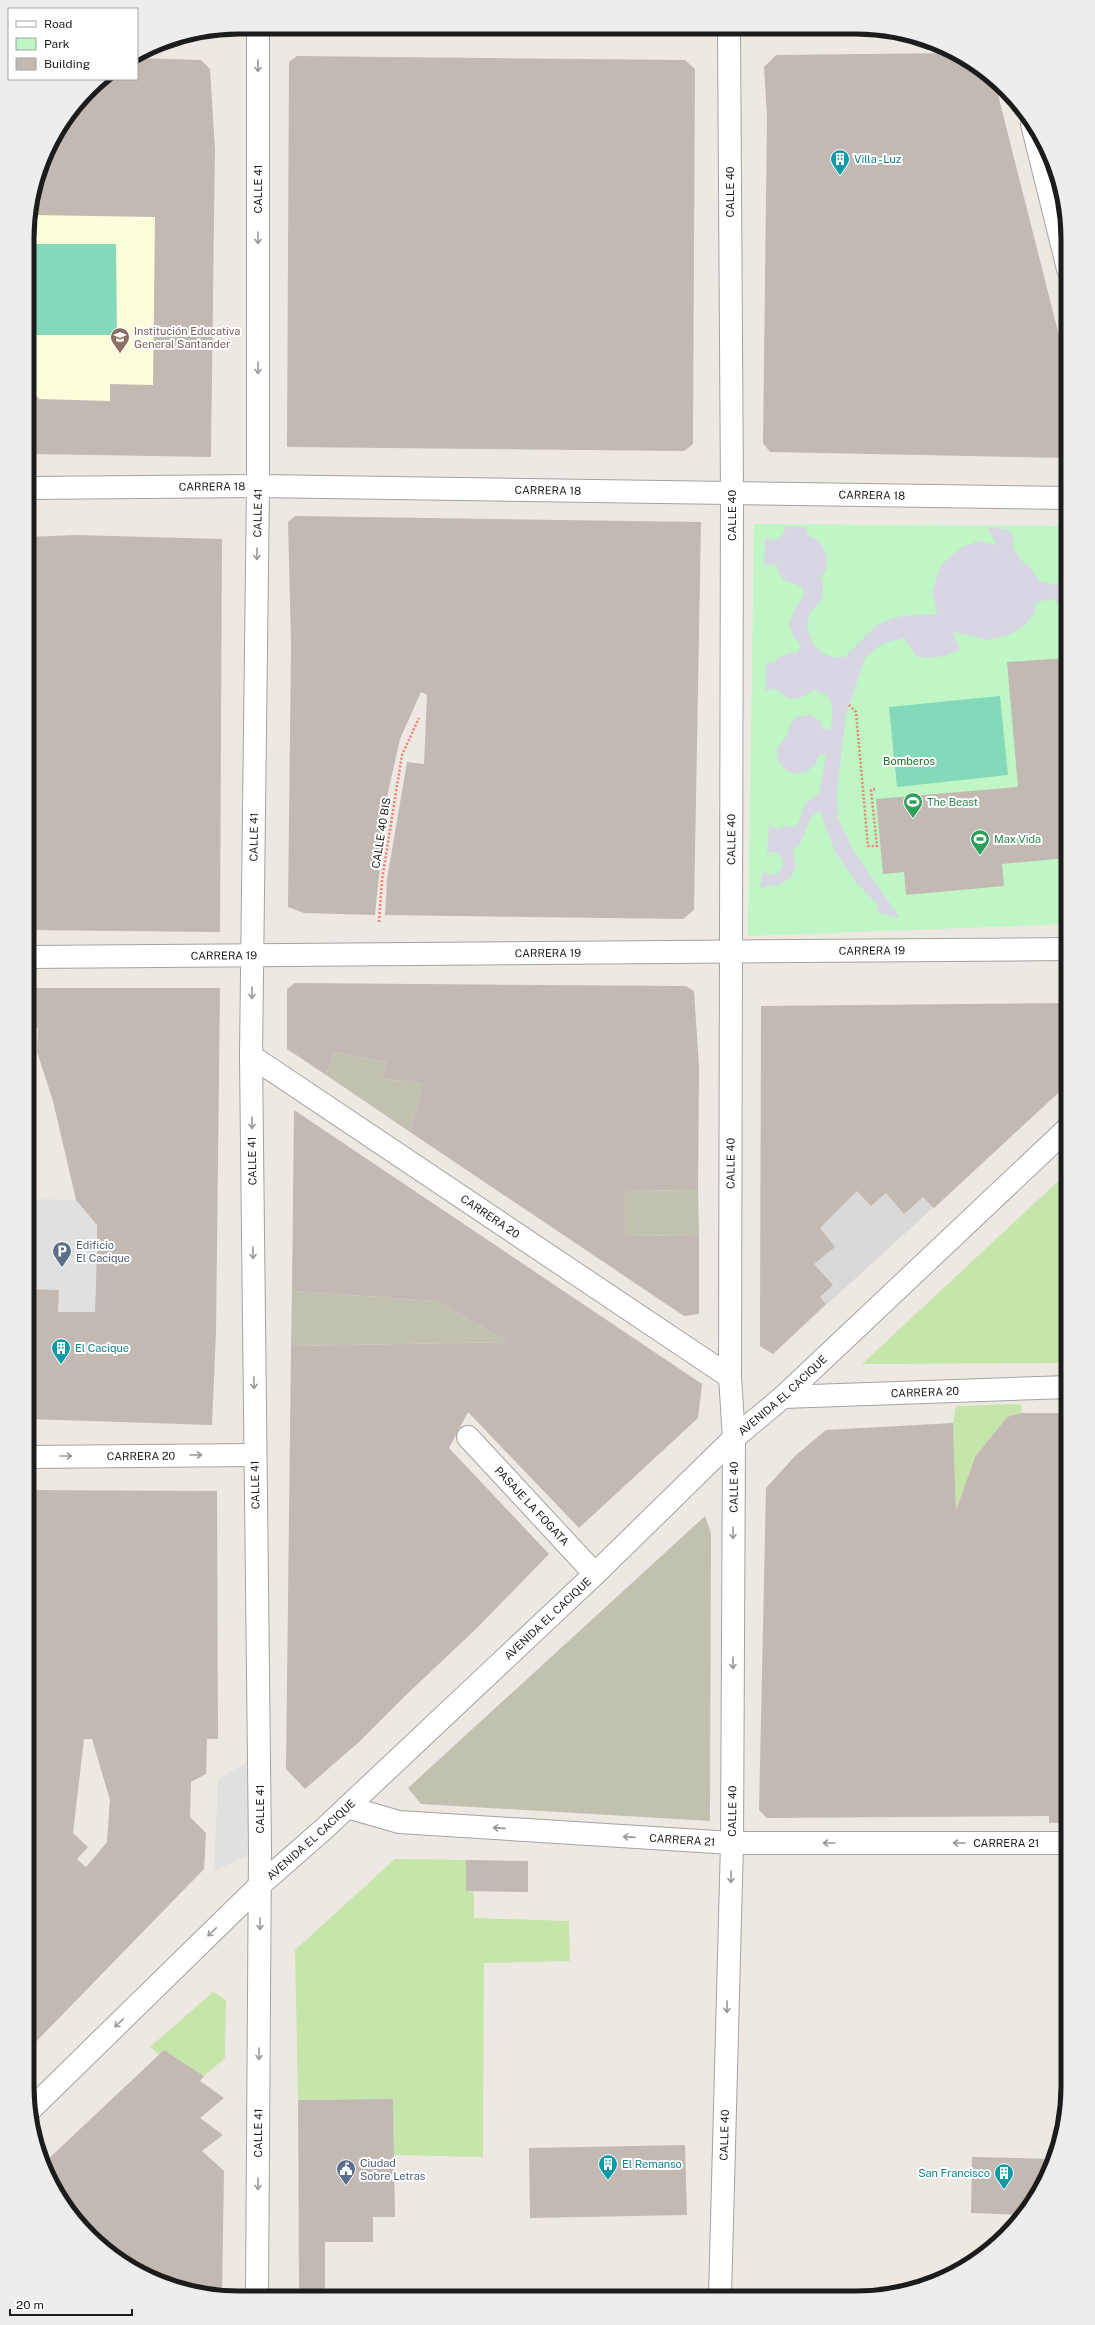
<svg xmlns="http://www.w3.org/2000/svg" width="1095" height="2325" font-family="'Public Sans',sans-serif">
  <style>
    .residential { fill: #dad9d9 }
    .education { fill: #fcfddb }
    .construction { fill: #c0c1ae }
    .grass { fill: #c5e5aa }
    .park { fill: #c0f6c6 }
    .pitch { fill: #83d9ba }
    .parking { fill: #e0e0e0 }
    .plaza { fill: #d7d6e2 }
    .building { fill: #c1b9b2; fill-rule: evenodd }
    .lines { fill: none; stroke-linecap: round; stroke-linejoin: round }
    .minor-casing { stroke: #a3a3a3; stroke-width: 24 }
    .path { stroke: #f2806e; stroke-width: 2.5; stroke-dasharray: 2 2; stroke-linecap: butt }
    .minor { stroke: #fff; stroke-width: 22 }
    .oneway { stroke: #999 }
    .labels { text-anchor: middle; stroke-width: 4; stroke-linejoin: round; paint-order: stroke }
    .culture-label { font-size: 11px; fill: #0d838f; stroke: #fff; text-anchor: start }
    .street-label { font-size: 11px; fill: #1c1c1c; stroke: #fff }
    .education-label { font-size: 11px; fill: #785e54; stroke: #fff; text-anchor: start }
    .park-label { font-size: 11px; fill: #11731c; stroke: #fff }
    .leisure-label { font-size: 11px; fill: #27864d; stroke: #fff; text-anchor: start }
    .service-label { font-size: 11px; fill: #4e5e75; stroke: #fff; text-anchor: start }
    .rim { fill: none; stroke: #1c1c1c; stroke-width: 5 }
  </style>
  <rect width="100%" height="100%" fill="#ede9e2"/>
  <path class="residential" d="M1020,1128l-247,226 -13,-8 1,-208z"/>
  <path class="education" d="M48,149l167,1 -4,307 -184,-3v-229z"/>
  <path class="construction" d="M334,1052l52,10 -5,17 42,4 -13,49 -84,-57z
    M698,1190l1,45 -73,1 -1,-45z
    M292,1291l144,10 73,41 -218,4z
    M705,1516l6,17 -1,288 -289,-17 -13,-16z"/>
  <path class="grass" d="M1068,1172v191l-206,1z
    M1021,1404l1,9 -15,4 -32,40 -19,53 -3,-87 3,-17z
    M395,1859l71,1v31l8,1v26l95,3 1,40 -86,2 -1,194 -89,-2 -1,-56 -95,1 -3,-150z
    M213,1992l13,8 -1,58 -21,18 -40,-26 -5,5 -9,-8z"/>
  <path class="park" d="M754,524l314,2v398l-320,12z"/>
  <path class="pitch" d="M27,244h89l1,91h-90z
    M1000,696l8,79 -111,12 -8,-80z"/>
  <path class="parking" d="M27,1199l49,1 21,25 -2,87h-37l1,-22 -32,-1z
    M259,1755l1,95 -46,21 4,-92z"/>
  <path class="plaza" d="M783,526l23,1 2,9 9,4 7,8 3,10 -1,11 -5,9 2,6 -1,15 -13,16 -2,11 6,18 9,9 11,4h12l32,-32 14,-6 11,-3 35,-2 -5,-23 9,-26 21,-18 16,-6 19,4 -10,-18 23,3 4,9 -1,9 8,12 11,9 7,12 17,4 12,-9v37l-6,-3 -8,-11 -18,3 -2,12 -10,12 -15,9 -21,5 -35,-8 7,18 -20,7h-23l-13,-19 -22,6 -17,14 -19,57 -9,76 1,27 17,35 45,65 -22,-5 -1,-9 -21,-22 -21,-30 -15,-41 -9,6 -10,25 -8,8 3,17 -5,10 -10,7 -21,4 3,-17 7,4 6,-1 4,-3 3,-8 -1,-5 -7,-6 -8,1 2,-29 7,5 10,-3 8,2 5,-6 6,-19 14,-9 7,-40 -7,1 -3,8 -9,9 -11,2 -9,-3 -6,-6 -3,-5 -1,-12 11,-14 2,-10 6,-7 15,-2 9,6 2,8h8l2,-10v-12l-4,-11 -15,-6 -8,6 -9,3 -9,-1 -13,-10 -8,3v-28h7l7,-6 9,-4 9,-1 3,-7 -8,-9 -4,-12 4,-12 11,-17 -2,-8 -18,-7 -5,-7 -3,-9 -12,2 1,-29 8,4 7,-3 5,-7z"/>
  <path class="building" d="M955,53l39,26 74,292v87l-298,-6 -7,-9 4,-326 -3,-50 12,-12z
    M297,56l388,4 10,9 -2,375 -9,7 -397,-4 2,-385z
    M137,58l64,2 9,9 5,81 -4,307 -184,-3v-71l12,16 71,2v-17l43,1 2,-168 -125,-2 19,-70 50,-65 38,-1z
    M295,516l406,6 -7,388 -11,9 -298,-4 2,-36 20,-117 17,2 3,-69 -6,-3 -21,47 -13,58 -12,118 -71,-2 -16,-6 3,-262 -3,-123z
    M76,535l146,4 -2,393 -193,-2v-393z
    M1068,658v200l-66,6 2,22 -98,9 -2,-23 -21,2 -7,-75 142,-12 -11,-125z
    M295,983l391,3 8,5 5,76 -1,123 -73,1 1,45 73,-1v79l-15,2 -274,-184 13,-49 -42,-4 5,-17 -52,-10 -8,23 -39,-26v-60z
    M27,988h193l-4,344 -4,93 -185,-6v-130l32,1 -1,22h37l2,-64v-23l-21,-25 -23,-99 -16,-49 1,-24h-11z
    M1066,1003l2,81 -134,124 -11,-11 -19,17 -18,-21 -15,13 -14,-15 -37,37 15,19 -21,17 19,21 -13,12 6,7 -53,50 -13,-8 1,-340z
    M294,1110l408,274 -4,34 -119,110 -111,-116 -19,36 100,106 -72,74 -72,68 -46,46 -54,47 -19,-20 5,-423 218,-4 -73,-41 -144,-10z
    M1022,1413h46v410h-19v-7l-282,2 -8,-8 7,-322 30,-33 30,-25 127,-7 3,87 19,-53 32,-40z
    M27,1490l190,1 1,248h-11l-1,35 -15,8 -1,35 16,16 -2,36 -177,182zM84,1739h8l18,61 -3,42 -21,25 -9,-8 11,-12 -15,-14z
    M466,1860l62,1v31l-62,-1z
    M164,2050l40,26 -4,5 24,17 -24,20 23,17 -21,16 22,20 -2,123h-24l-53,-18 -46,-31 -36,-42 -19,-40z
    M393,2099l2,118h-22v25h-48v53h-26l-1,-195z
    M685,2145l2,70 -157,3 -1,-70z
    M972,2157l82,2 -2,8 -30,48 -51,-2z"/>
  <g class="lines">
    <defs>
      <g id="minor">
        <path d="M1032,124l36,145"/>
        <path id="s1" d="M27,488l231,-2 810,12"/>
        <path id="s2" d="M27,957l1041,-8"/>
        <path id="s3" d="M251,1056l479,321"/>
        <path id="s4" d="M783,1397l285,-10"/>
        <path id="s5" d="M468,1437l127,137"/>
        <path id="s6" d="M27,1457l228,-2"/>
        <path id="s7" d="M347,1807l52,15 333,21h336"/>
        <path id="s8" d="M30,2110l230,-225 65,-57 270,-254 139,-136 49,-41 285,-269"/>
        <path id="s9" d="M257,2294l3,-444 -9,-794 7,-570v-459"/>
        <path id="s10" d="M720,2297l12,-454 2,-405 -4,-61 2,-883 -3,-464"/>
      </g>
    </defs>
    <use href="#minor" class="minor-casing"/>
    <path class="path" d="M849,705l7,7 12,134h9l-6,-56 4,-1
      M379,922l3,-42 20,-125 17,-37"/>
    <use href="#minor" class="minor"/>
  </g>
  <defs><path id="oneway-shaft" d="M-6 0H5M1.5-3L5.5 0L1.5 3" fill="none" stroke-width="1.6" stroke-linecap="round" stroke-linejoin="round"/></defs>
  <g class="oneway">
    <use href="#oneway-shaft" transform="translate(258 66) rotate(90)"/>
    <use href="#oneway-shaft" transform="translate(258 238) rotate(90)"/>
    <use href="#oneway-shaft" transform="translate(258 368) rotate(90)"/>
    <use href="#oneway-shaft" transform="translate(257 554) rotate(91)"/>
    <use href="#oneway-shaft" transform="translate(252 993) rotate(91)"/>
    <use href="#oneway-shaft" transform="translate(252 1123) rotate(89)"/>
    <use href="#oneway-shaft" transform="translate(253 1253) rotate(89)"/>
    <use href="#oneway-shaft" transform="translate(254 1383) rotate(89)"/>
    <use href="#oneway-shaft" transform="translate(196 1455)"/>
    <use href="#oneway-shaft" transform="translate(66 1456)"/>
    <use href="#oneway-shaft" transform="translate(733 1533) rotate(90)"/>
    <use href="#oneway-shaft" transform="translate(733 1663) rotate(90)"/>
    <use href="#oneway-shaft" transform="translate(499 1828) rotate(-176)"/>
    <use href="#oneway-shaft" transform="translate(629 1837) rotate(-176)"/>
    <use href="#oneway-shaft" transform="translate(829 1843) rotate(180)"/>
    <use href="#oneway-shaft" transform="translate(959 1843) rotate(180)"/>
    <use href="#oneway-shaft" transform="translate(731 1877) rotate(91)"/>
    <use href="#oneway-shaft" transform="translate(260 1924) rotate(90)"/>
    <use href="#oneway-shaft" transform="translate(212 1932) rotate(136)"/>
    <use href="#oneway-shaft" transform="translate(727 2007) rotate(91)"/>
    <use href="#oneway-shaft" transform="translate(119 2023) rotate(136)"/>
    <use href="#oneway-shaft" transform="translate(259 2054) rotate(90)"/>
    <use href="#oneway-shaft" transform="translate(258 2184) rotate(90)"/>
  </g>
  <defs>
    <symbol id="building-pin" viewBox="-11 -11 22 30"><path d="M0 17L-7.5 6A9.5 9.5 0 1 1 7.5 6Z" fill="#0f9aa8" stroke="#fff"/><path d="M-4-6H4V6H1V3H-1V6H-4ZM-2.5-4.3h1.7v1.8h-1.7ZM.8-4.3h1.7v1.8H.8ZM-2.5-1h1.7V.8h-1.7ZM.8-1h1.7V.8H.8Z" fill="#fff"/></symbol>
    <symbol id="university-pin" viewBox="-11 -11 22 30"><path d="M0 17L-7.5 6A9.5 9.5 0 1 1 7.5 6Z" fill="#8d6e63" stroke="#fff"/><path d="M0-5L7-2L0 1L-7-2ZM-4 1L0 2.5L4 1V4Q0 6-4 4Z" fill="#fff"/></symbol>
    <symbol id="stadium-pin" viewBox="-11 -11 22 30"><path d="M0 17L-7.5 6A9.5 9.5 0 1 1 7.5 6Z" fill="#2e9e5b" stroke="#fff"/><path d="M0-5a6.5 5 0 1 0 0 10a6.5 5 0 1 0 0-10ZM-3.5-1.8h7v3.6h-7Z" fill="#fff"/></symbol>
    <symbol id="parking-pin" viewBox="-11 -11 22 30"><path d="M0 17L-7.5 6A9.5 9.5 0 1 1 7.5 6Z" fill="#5c6f8a" stroke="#fff"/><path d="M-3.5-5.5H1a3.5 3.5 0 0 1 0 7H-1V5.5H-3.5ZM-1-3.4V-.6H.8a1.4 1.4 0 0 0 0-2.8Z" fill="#fff"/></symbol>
    <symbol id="civic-pin" viewBox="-11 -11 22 30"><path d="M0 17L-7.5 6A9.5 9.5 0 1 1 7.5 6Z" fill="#5c6f8a" stroke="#fff"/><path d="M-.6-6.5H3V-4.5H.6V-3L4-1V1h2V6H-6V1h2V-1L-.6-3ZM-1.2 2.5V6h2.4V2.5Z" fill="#fff"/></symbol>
  </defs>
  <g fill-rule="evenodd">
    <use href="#building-pin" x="829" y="148" width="22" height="30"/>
    <use href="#university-pin" x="109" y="326" width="22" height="30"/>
    <use href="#stadium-pin" x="902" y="791" width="22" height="30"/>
    <use href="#stadium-pin" x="969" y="828" width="22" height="30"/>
    <use href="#parking-pin" x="51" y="1240" width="22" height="30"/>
    <use href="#building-pin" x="50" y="1337" width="22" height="30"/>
    <use href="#building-pin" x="597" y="2153" width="22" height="30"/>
    <use href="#civic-pin" x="335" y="2158" width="22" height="30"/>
    <use href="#building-pin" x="993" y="2162" width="22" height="30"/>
  </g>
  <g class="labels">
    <g class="culture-label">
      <text x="854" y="163">Villa - Luz</text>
      <text x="75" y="1352">El Cacique</text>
      <text x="622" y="2168">El Remanso</text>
      <text x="990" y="2177" text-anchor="end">San Francisco</text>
    </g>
    <g class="street-label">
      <text transform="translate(258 189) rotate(-90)" y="4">CALLE 41</text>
      <text transform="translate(730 192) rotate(-90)" y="4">CALLE 40</text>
      <text dy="4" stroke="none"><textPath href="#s1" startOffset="185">CARRERA 18</textPath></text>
      <text dy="4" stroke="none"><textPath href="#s1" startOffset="521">CARRERA 18</textPath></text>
      <text dy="4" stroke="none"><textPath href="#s1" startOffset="845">CARRERA 18</textPath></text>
      <text dy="4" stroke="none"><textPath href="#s9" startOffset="1781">CALLE 41</textPath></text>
      <text dy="4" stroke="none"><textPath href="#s10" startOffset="1782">CALLE 40</textPath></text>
      <text transform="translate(381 833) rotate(-81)" y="4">CALLE 40 BIS</text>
      <text dy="4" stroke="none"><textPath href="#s9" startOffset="1457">CALLE 41</textPath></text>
      <text dy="4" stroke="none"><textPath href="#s10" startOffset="1458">CALLE 40</textPath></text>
      <text dy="4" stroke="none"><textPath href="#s2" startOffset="845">CARRERA 19</textPath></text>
      <text dy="4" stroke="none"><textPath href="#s2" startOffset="521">CARRERA 19</textPath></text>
      <text dy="4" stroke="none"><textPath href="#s2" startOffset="197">CARRERA 19</textPath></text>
      <text transform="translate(252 1161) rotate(-91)" y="4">CALLE 41</text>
      <text dy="4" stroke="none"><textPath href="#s10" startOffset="1134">CALLE 40</textPath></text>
      <text dy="4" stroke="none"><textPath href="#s3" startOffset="288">CARRERA 20</textPath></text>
      <text dy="4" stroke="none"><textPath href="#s4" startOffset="142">CARRERA 20</textPath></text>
      <text dy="4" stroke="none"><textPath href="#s8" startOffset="1038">AVENIDA EL CACIQUE</textPath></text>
      <text dy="4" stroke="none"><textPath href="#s6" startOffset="114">CARRERA 20</textPath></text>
      <text transform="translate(255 1485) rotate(-91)" y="4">CALLE 41</text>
      <text dy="4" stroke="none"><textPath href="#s10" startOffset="810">CALLE 40</textPath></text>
      <text dy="4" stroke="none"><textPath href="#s5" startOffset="94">PASAJE LA FOGATA</textPath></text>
      <text dy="4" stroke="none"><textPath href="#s8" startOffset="714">AVENIDA EL CACIQUE</textPath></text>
      <text transform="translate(260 1809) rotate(-90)" y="4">CALLE 41</text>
      <text dy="4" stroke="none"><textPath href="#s10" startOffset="486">CALLE 40</textPath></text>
      <text dy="4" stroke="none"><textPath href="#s8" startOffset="390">AVENIDA EL CACIQUE</textPath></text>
      <text dy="4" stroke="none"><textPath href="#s7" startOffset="338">CARRERA 21</textPath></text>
      <text dy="4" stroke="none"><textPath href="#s7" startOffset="662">CARRERA 21</textPath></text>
      <text dy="4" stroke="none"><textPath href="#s9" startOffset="161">CALLE 41</textPath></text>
      <text dy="4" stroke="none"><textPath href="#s10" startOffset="162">CALLE 40</textPath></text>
    </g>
    <g class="education-label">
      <text x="134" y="335">Institución Educativa<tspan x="134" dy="13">General Santander</tspan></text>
    </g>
    <g class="park-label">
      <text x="909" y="765">Bomberos</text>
    </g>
    <g class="leisure-label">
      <text x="927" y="806">The Beast</text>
      <text x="994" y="843">Max Vida</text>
    </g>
    <g class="service-label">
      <text x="76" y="1249">Edificio<tspan x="76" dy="13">El Cacique</tspan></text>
      <text x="360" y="2167">Ciudad<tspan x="360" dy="13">Sobre Letras</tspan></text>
    </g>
  </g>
  <path d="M0 0H1095V2325H0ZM239 34H856A205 205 0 0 1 1061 239V2086A205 205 0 0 1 856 2291H239A205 205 0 0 1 34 2086V239A205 205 0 0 1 239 34Z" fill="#ededed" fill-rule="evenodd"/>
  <path class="rim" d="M239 34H856A205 205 0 0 1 1061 239V2086A205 205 0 0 1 856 2291H239A205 205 0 0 1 34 2086V239A205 205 0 0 1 239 34Z"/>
  <rect x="8" y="8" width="130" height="72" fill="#ffffff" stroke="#a4a4a4"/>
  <rect x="16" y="21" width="20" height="6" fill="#ffffff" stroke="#a4a4a4"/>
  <text x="44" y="28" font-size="12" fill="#1c1c1c">Road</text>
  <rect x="16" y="38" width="20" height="12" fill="#c0f6c6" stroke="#a4a4a4"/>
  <text x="44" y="48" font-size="12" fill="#1c1c1c">Park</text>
  <rect x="16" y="58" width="20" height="12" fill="#c1b9b2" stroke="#a4a4a4"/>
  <text x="44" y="68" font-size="12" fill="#1c1c1c">Building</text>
  <path d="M10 2309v6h122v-6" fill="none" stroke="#1c1c1c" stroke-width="2"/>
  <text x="16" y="2309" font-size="12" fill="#1c1c1c" stroke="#ffffff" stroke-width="3" paint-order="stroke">20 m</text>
</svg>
